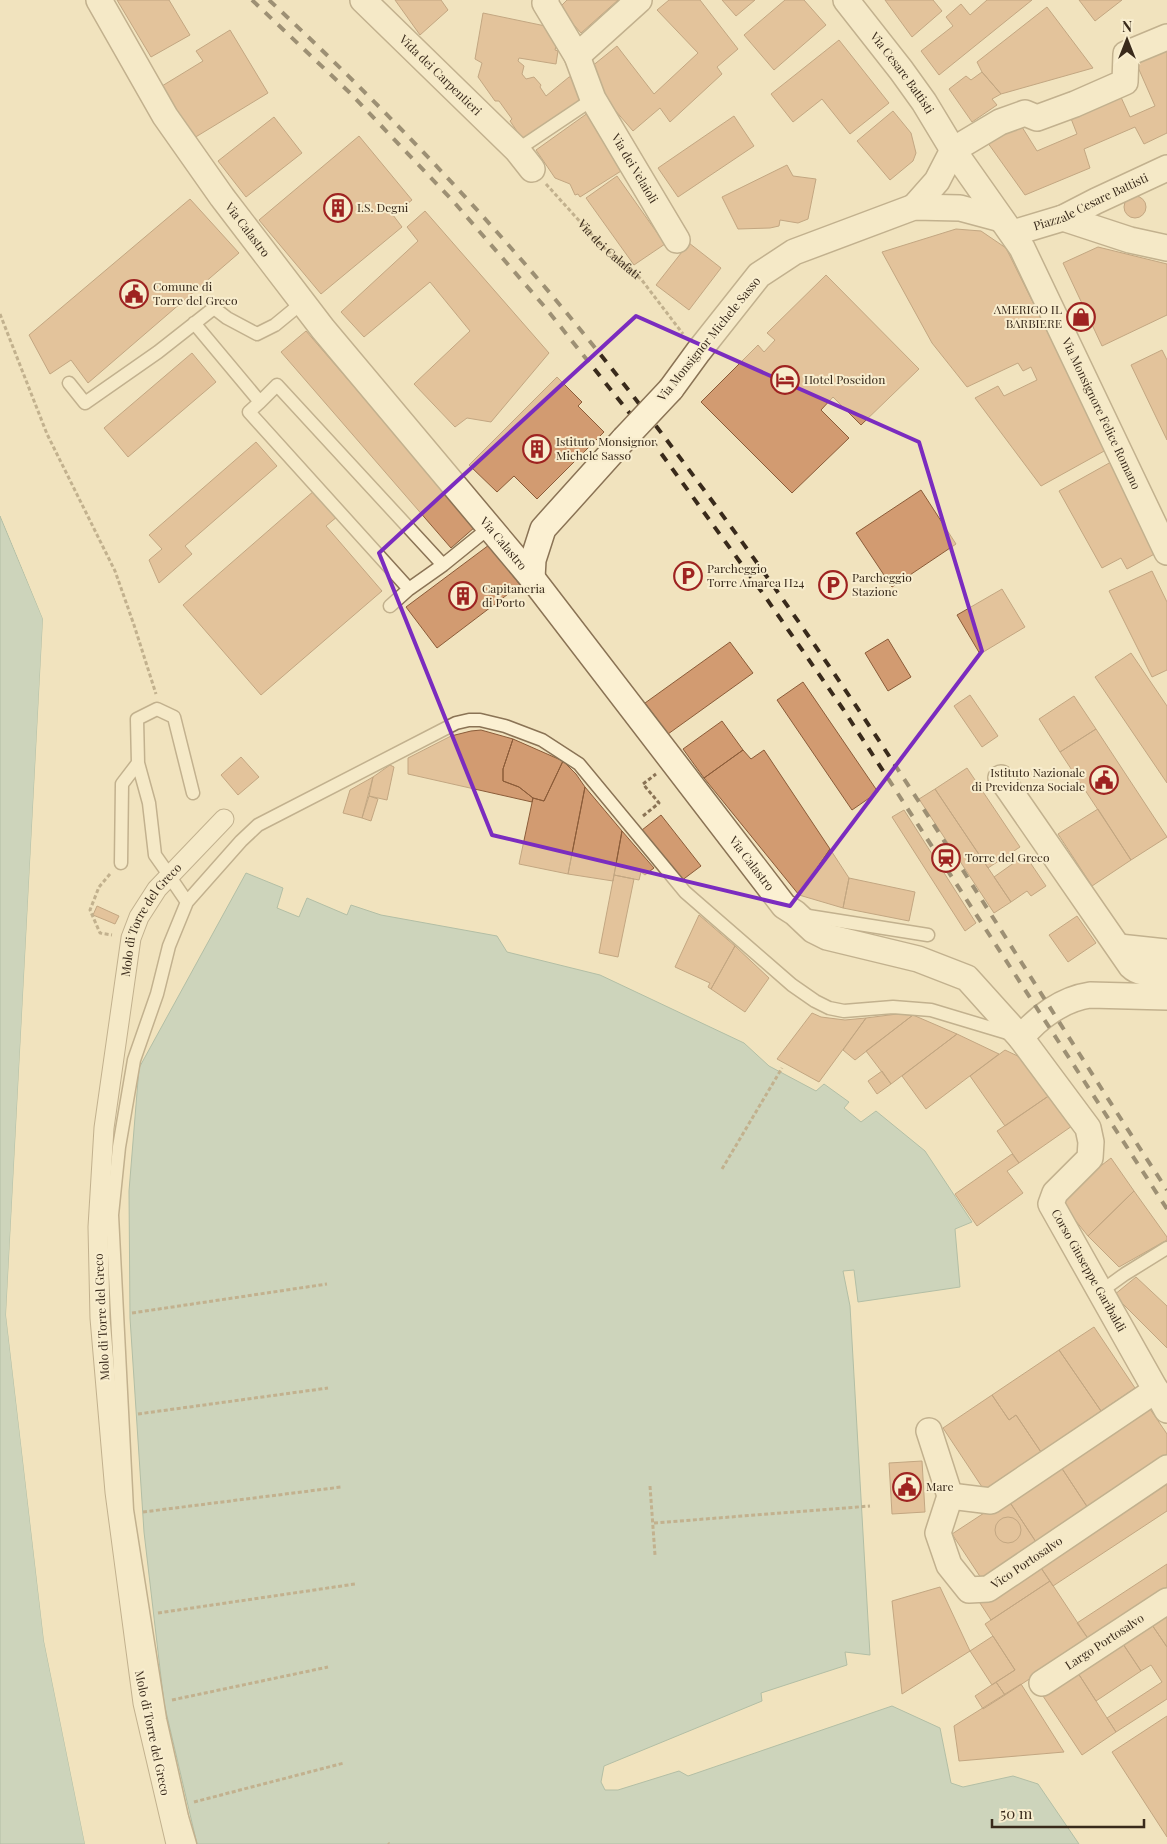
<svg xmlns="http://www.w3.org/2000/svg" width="1167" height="1844" font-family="'Playfair Display',serif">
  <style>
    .water { fill: #a2c2b9; stroke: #689087 }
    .pier { fill: #f1e3be }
    .building { fill: #d29b71; stroke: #8b5c39 }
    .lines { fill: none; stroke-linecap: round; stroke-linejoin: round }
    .service-casing { stroke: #8a7355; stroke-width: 15 }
    .pedestrian-casing { stroke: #8a7355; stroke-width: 21 }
    .minor-casing { stroke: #8a7355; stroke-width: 28 }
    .path { stroke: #8a7355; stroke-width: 3; stroke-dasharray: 4 2.5; stroke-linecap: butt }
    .service { stroke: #fbf0d2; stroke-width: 12 }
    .pedestrian { stroke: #fbf0d2; stroke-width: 19 }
    .minor { stroke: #fbf0d2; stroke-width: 25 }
    .rail { stroke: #392a1b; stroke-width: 4; stroke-dasharray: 9 9; stroke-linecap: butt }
    .minor-bridge-casing { stroke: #8a7355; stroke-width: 28; stroke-linecap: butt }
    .minor-bridge { stroke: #fbf0d2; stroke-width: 25 }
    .marked { fill: none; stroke: #7b2cbf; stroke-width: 4; stroke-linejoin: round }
    .labels { text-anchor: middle; stroke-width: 4; stroke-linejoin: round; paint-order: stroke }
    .street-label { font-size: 12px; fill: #392a1b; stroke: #f8edce }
    .poi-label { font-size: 12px; fill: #392a1b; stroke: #f8edce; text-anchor: start }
  </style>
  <rect width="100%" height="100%" fill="#f1e3be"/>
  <path class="water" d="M0,516l43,103 -37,696 38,326 41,203h-85z
    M246,873l37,15 -6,20 22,9 8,-19 40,17 4,-10 30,10 116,21 10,16 93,23 144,68 25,23 47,25 8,-7 25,18 -5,6 17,14 15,-11 49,40 47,71 -17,7 5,58 -102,15 -4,-32 -11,1 7,35 20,349 -25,-3 2,13 -86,28 1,8 -158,65 -3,16 4,8h13l61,-19 9,5 204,-70 48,22 11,55 12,4 50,-11 25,8 41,60h-882l-33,-141 -20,-171 -14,-214 -1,-127 10,-123z"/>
  <path class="pier" d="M0,514l2,1 44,104 -37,696 38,326 41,203h-3l-41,-203 -38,-326 37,-696z"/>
  <path class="building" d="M117,0h52l21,35 -39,22z
    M395,0h46l7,10 -28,25z
    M567,0h51l-37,33 -22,-25z
    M669,0h31l38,49 -21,18 5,7 -52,48 -10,-14 -27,23 -44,-51 2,-13 26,-21 37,48 44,-41 -41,-43z
    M722,0h33l-19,16z
    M785,0h19l22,25 -52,45 -30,-35z
    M885,0h48l9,11 -30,26z
    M987,0h45l-93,75 -18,-24 32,-25 -7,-9 15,-13 9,11z
    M1079,0h43l-27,21z
    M1047,7l46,61 -92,26 -19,-22 -5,-10z
    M483,13l72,15 3,11 -3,11 3,1 -2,13 -37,-6 -1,3 6,5 -2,8 4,5 8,-2 7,8 -1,2 6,9 23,-19 6,-1 15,20 -65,47 -15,-22 2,-2 -13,-18h-4l-17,-24 4,-14 -7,-4z
    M230,30l38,63 -74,45 -32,-52 41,-25 -7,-10z
    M839,40l50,63 -39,31 -28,-35 -29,23 -22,-28z
    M1167,41v92l-23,11 -9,-17 -51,22 6,19 -65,27 -40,-56 32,-20 20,32 40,-17 -7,-18 50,-21 10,22 25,-11 -22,-50z
    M982,72l19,22 -9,5 5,6 -25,17 -23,-33 17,-13 5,4z
    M592,110l37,56 -49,31 -2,-3 -3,1 -5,-11 -15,-6 -19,-28z
    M893,111l18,22 5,20 -3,8 -23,19 -33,-39z
    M734,116l20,30 -76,51 -20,-29z
    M274,117l28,36 -56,44 -28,-36z
    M359,136l53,64 -19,15 9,12 -81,67 -62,-74z
    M787,165l6,11 23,3 -8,40 -10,4 -18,-3 -1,6 -9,2 -32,1 -16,-32z
    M617,176l48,68 -31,21 -48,-67z
    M1124 207a11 11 0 1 1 22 0a11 11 0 1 1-22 0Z
    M190,199l49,54 -151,130 -17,-23 -21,14 -21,-39z
    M425,211l124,142 -58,69 -24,-4 -12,9 -41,-43 56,-53 -40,-49 -66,55 -23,-25 77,-71 -11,-14z
    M956,229l25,2 25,17 100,202 -65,36 -66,-88 23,-12 6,10 33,-16 -6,-13 -8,4 -5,-8 -51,24 -35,-44 -50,-91z
    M689,243l32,25 -32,42 -33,-25z
    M1098,247l69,17v51l-65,31 -39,-83z
    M826,275l93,94 -58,56 -28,-28 -12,13 28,28 -57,55 -91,-91 57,-57 6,7 11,-12 -8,-7z
    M306,331l169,196 -24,21 -170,-196z
    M1162,350l5,10v80l-36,-75z
    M192,353l24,29 -88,75 -24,-29z
    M557,377l25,25 -4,4 26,26 -67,67 -23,-23 -17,16 -28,-27z
    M256,442l21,24 -92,80 7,8 -33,29 -10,-23 13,-11 -13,-14z
    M1111,462l49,89 -33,18 -6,-11 -19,10 -43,-77z
    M315,490l23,26 -12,10 56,65 -121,104 -78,-90z
    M921,490l35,54 -64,43 -36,-54z
    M489,545l31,40 -83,63 -31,-41z
    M1152,571l15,31v68l-15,7 -43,-86z
    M1002,589l23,38 -45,27 -23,-39z
    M888,639l23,38 -23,14 -23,-38z
    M730,642l23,31 -85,61 -23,-31z
    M1131,653l36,53v77l-72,-106z
    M803,682l75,110 -26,18 -75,-110z
    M970,695l28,41 -16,11 -28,-41z
    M1074,696l22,33 -36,23 -21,-33z
    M722,721l21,29 -39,28 -21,-29z
    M1096,729l71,108 -36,23 -71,-108z
    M481,730l32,9 -10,30v12l16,6 14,11 -1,4 -124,-28v-16l43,-22 20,-5z
    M513,739l50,22 -19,40 -11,-3 -14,-11 -16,-6v-12z
    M743,750l8,9 13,-9 66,99 -31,46 -95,-117z
    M241,757l18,20 -21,18 -17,-20z
    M563,761l13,13 9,13 -17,87 -49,-10 14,-66 11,3z
    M390,765l4,2 -7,33 -18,-4 4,-19z
    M967,768l53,79 -32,21 -53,-79z
    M373,777l-11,41 -19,-5 7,-23z
    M585,787l37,44 -9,50 -45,-7z
    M935,789l76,113 -17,11 -75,-114z
    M369,796l9,3 -7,22 -9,-3z
    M1098,809l33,51 -39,26 -34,-52z
    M904,810l72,113 -11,8 -73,-114z
    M661,815l40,51 -20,15 -39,-51z
    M622,831l32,37 -9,7 -4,-3 -2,8 -25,-5z
    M830,849l19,29 -6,30 -44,-13z
    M1025,855l21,31 -15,10 -4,-5 -16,11 -17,-25z
    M614,875l20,4 -16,78 -19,-4z
    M849,878l66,14 -6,29 -66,-13z
    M97,906l22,10 -4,8 -22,-9z
    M699,915l36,31 -24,43 -3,-2 2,-4 -35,-16z
    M1077,916l19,27 -28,19 -19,-27z
    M735,946l34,32 -24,34 -34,-23z
    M812,1013l9,4 24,3 21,-2 -47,64 -42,-23z
    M897,1014l16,1 -58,45 -12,-10 23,-32z
    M913,1015l44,19 -66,50 -25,-33z
    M957,1034l42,20 -73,55 -24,-33z
    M1005,1050l21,10 24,35 -45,31 -35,-50z
    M882,1071l9,13 -14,10 -9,-13z
    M1050,1095l22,31 -53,37 -22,-32z
    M1012,1154l7,9 -12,8 16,22 -46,33 -22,-32z
    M1111,1158l23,33 -46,45 -30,-37z
    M1134,1191l33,46v3l-48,27 -31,-31z
    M1136,1277l31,29v42l-53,-53z
    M1094,1327l41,61 -34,23 -42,-61z
    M1059,1350l42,61 -60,41 -25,-37 -7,5 -17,-25z
    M992,1395l17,25 7,-5 25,37 -57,38 -41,-62z
    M1148,1406l19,28v22l-79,52 -29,-44z
    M922,1461l3,51 -33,2 -3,-51z
    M1059,1464l29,44 -52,34 -29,-44z
    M1167,1476v35l-114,75 -16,-24z
    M1007,1498l29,44 -55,36 -29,-44z
    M995 1530a13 13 0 1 1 26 0a13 13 0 1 1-26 0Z
    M1037,1562l13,19 -59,39 -13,-20z
    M1167,1564v25l-78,51 -12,-17z
    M1050,1581l39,59 -84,55 -9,-13 19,-12 -30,-46z
    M940,1587l30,64 -68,43 -10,-93z
    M1167,1611v36l-17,-25z
    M1150,1622l17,25v52l-51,33 -9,-14 55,-36 -11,-17 -10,6 -20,-30z
    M993,1636l22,34 -23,15 -22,-34z
    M1121,1641l20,30 -45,30 -20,-31z
    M1076,1670l40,62 -34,23 -41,-62z
    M996,1682l9,13 -22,14 -8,-13z
    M1021,1684l43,68 -105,9 -5,-35z
    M1167,1716v121l-55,-85z"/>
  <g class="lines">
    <defs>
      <path id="service" d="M517,150l76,-51
        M194,323l66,79 -11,10 160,177 34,-24 -166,-180 -17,17
        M69,383l16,20 73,-51 56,-44 13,10 30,16 18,-9 28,-23
        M443,565l47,-38
        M390,606l19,-17
        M121,863l1,-79 16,-21
        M167,872l-12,-17 -6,-52 -11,-40 -1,-44 20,-10 17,8 19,76
        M172,880l15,22
        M802,915l126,20
        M1100,1292l25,-18 42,-26
        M190,1844l-8,-27 -22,-98 -33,-209 -15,-295 7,-68 15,-87 23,-66 12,-48 18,-44 54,-61 17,-16 198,-102 13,-3h11l25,6 37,14 37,24 106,128 107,93 23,16 14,7 15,3 49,-4 38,3 80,24"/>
      <g id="pedestrian">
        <path id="s2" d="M176,1844l-33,-141 -28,-211 -15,-174 -2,-91 6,-99 27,-190 8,-21 18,-28 67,-70"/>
      </g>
      <g id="minor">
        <path id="s3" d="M99,0l66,116 57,81 101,132 209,249 252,328 11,7 18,17 14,7 91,22 49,19 54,60 67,90 3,14 -1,16 -35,35 -4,11 116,206"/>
        <path id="s4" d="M363,0l154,150 15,19"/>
        <path id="s5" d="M546,0l-1,3 32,53 16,43 84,141"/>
        <path id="s6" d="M846,0l55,70 23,32 29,48 69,98 145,304"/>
        <path d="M577,56l62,-56"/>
        <path d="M953,150l47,-28 25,-9 12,5 38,-14 50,-22 1,-28 41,-17"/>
        <path d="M914,207l23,-26 16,-31"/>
        <path d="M1063,218l67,22 37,8"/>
        <path id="s7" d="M1013,233l50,-15 33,-17 71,-33"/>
        <path d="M671,389l27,-37 61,-77 35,-23 120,-45 46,1 41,11"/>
        <path d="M532,578l1,-18 10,-31 81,-90"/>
        <path d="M1001,778l130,188c9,9 24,7 36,8"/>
        <path d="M1119,947l48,5"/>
        <path d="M1021,1038c17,-21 42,-39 69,-43l77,2"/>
        <path id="s8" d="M929,1431l21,65 -12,37 11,32 20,25 19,-1 179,-121"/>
        <path d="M950,1496l41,5 165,-111"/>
        <path id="s9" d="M1042,1683l125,-82"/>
      </g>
    </defs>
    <use href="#service" class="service-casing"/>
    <use href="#pedestrian" class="pedestrian-casing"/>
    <use href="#minor" class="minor-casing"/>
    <g class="path">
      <path id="s1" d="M546,184l56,62 39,33 42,55"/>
      <path d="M0,314l47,120 68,137 19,54 22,69"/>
      <path d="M643,816l16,-13 -16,-19 13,-10"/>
      <path d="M110,874l-11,13 -9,23 10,23 12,2"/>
      <path d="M722,1169l60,-101"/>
      <path d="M132,1313l195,-29"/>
      <path d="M138,1414l190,-26"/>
      <path d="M650,1486l5,69"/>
      <path d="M143,1512l198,-25"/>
      <path d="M654,1523l216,-17"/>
      <path d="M158,1613l197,-29"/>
      <path d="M172,1700l156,-33"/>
      <path d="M194,1802l150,-39"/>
      <path d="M388,1843l1,1"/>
    </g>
    <use href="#service" class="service"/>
    <use href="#pedestrian" class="pedestrian"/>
    <use href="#minor" class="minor"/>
    <path class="rail" d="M252,0l97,92 104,109 91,105 111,139 109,150 79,114 324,500
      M269,0c130,121 252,251 361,392 78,101 153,205 224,311 107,160 207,325 313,487"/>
    <defs>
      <path id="minor-bridge" d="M624,439l47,-50"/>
    </defs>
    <use href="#minor-bridge" class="minor-bridge-casing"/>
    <use href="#minor-bridge" class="minor-bridge"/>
  </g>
  <path d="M0 0H1167V1844H0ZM636,316l283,126 63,209 -192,255 -298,-71 -113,-282z" fill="#f1e3be" fill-opacity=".55" fill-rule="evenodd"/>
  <path class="marked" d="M636,316l283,126 63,209 -192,255 -298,-71 -113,-282z"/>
  <defs>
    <symbol id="building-ring" viewBox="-11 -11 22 22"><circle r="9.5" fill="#f8edce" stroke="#9e2321" stroke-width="1.5"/><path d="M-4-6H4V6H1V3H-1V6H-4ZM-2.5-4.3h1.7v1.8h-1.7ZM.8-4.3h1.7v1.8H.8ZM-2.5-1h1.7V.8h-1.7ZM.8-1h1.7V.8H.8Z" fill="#9e2321"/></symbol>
    <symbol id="civic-ring" viewBox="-11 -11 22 22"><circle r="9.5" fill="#f8edce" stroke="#9e2321" stroke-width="1.5"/><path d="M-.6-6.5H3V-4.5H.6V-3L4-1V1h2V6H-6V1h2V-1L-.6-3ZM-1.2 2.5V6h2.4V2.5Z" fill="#9e2321"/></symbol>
    <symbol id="shop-ring" viewBox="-11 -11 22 22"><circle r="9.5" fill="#f8edce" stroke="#9e2321" stroke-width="1.5"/><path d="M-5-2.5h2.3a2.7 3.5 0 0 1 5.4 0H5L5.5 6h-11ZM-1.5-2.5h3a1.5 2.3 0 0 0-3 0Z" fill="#9e2321"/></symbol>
    <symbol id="hotel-ring" viewBox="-11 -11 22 22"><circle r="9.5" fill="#f8edce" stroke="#9e2321" stroke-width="1.5"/><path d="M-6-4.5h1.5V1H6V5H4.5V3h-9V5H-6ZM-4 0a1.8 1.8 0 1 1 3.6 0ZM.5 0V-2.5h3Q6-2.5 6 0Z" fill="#9e2321"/></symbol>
    <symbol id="parking-ring" viewBox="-11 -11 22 22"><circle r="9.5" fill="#f8edce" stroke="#9e2321" stroke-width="1.5"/><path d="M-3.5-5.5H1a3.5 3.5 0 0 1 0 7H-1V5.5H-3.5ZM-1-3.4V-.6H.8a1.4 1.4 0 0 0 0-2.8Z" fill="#9e2321"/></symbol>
    <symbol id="station-ring" viewBox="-11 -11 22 22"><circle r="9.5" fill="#f8edce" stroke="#9e2321" stroke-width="1.5"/><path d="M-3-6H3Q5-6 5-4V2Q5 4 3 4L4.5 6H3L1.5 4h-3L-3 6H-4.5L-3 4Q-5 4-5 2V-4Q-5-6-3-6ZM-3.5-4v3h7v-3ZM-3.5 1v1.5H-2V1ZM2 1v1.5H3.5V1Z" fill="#9e2321"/></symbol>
  </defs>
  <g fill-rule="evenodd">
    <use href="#building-ring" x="322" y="192" width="32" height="32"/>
    <use href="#civic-ring" x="118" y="278" width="32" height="32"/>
    <use href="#shop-ring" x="1065" y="301" width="32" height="32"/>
    <use href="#hotel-ring" x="769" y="364" width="32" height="32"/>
    <use href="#building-ring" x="521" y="433" width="32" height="32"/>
    <use href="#parking-ring" x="672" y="560" width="32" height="32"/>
    <use href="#parking-ring" x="817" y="569" width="32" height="32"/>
    <use href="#building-ring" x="447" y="580" width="32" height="32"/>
    <use href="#civic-ring" x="1088" y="764" width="32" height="32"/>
    <use href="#station-ring" x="930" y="842" width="32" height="32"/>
    <use href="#civic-ring" x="891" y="1471" width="32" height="32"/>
  </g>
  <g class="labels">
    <g class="street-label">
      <text dy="4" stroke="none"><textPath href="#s6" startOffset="92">Via Cesare Battisti</textPath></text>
      <text dy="4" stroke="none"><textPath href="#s4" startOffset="108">Vida dei Carpentieri</textPath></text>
      <text dy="4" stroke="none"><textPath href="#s5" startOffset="192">Via dei Velaioli</textPath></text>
      <text dy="4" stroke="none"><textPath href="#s7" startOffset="84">Piazzale Cesare Battisti</textPath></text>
      <text dy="4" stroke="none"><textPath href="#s3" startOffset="274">Via Calastro</textPath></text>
      <text dy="4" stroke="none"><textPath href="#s1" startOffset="91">Via dei Calafati</textPath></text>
      <text transform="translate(709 339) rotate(-51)" y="4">Via Monsignor Michele Sasso</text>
      <text dy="4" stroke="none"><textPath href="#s6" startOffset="488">Via Monsignore Felice Romano</textPath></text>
      <text dy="4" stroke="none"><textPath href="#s3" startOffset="679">Via Calastro</textPath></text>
      <text dy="4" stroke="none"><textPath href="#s3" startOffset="1084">Via Calastro</textPath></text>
      <text dy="4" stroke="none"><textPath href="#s2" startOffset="939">Molo di Torre del Greco</textPath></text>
      <text dy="4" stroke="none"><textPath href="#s3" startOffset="1698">Corso Giuseppe Garibaldi</textPath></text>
      <text transform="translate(102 1317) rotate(-93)" y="4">Molo di Torre del Greco</text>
      <text dy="4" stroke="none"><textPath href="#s8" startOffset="239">Vico Portosalvo</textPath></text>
      <text dy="4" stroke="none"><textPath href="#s9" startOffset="75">Largo Portosalvo</textPath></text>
      <text transform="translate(152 1733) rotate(78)" y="4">Molo di Torre del Greco</text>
    </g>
    <g class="poi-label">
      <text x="357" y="212">I.S. Degni</text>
      <text x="153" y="291">Comune di<tspan x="153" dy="14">Torre del Greco</tspan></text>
      <text x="1062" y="314" text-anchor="end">AMERIGO IL<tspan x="1062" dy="14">BARBIERE</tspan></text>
      <text x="804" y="384">Hotel Poseidon</text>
      <text x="556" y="446">Istituto Monsignor<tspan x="556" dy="14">Michele Sasso</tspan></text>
      <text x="707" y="573">Parcheggio<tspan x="707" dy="14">Torre Amarea H24</tspan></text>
      <text x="852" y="582">Parcheggio<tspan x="852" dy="14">Stazione</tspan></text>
      <text x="482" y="593">Capitaneria<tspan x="482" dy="14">di Porto</tspan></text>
      <text x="1085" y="777" text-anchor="end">Istituto Nazionale<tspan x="1085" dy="14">di Previdenza Sociale</tspan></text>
      <text x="965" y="862">Torre del Greco</text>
      <text x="926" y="1491">Mare</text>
    </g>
  </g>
  <g transform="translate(1127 40)" stroke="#f8edce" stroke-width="4" paint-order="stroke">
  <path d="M0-4L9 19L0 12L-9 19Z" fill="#392a1b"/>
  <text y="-8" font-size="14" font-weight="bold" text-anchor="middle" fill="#392a1b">N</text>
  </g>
  <path d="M992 1819v8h152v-8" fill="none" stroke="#392a1b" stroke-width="2.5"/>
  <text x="1000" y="1819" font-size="15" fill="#392a1b" stroke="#f8edce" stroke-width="4" paint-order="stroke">50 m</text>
</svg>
